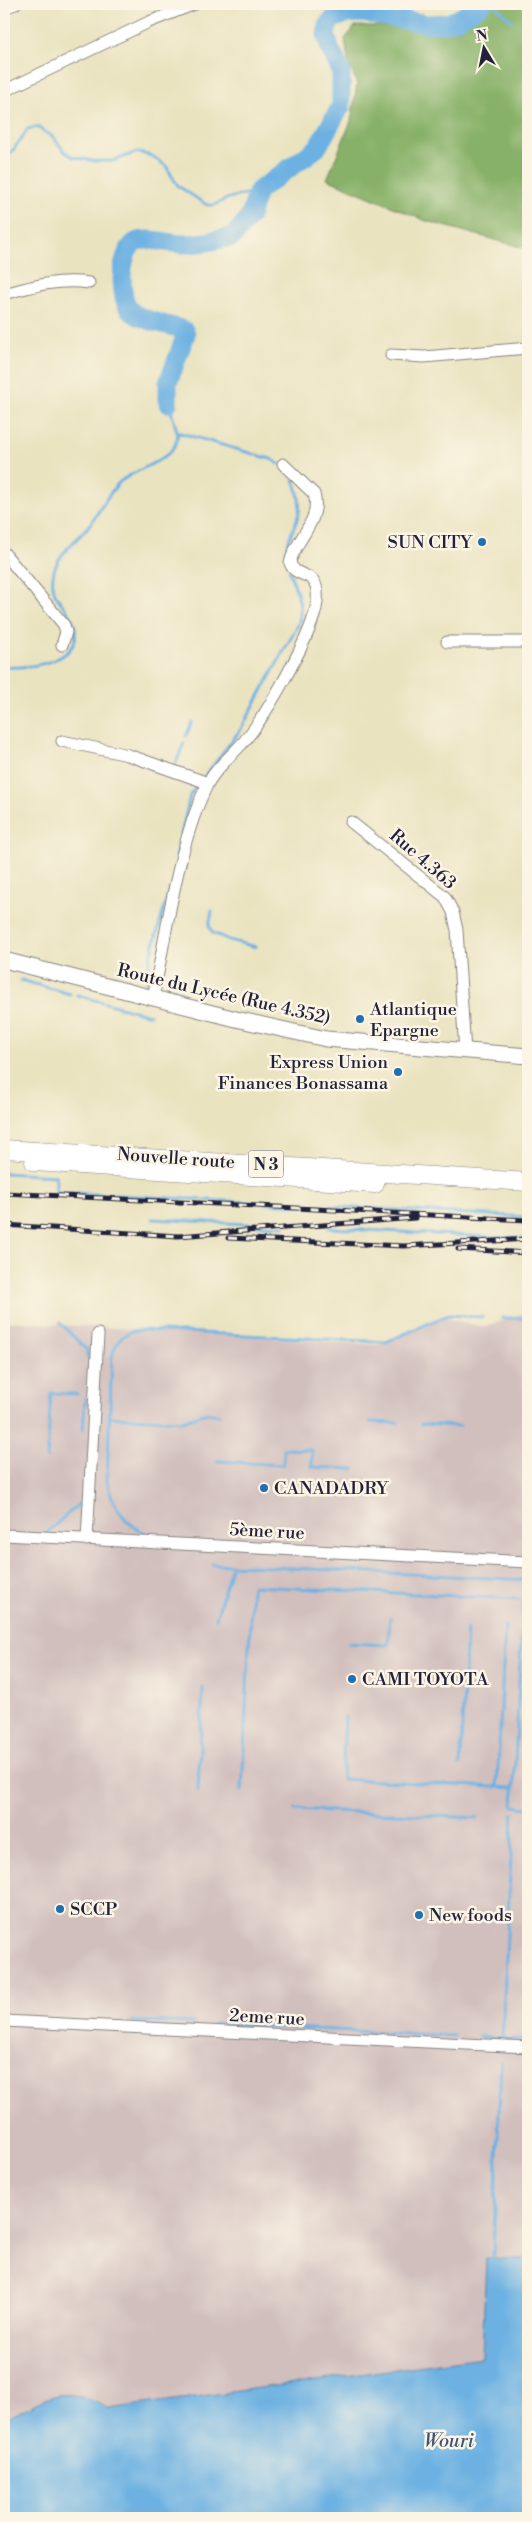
<svg xmlns="http://www.w3.org/2000/svg" width="532" height="2522" font-family="'Libre Bodoni',serif">
  <style>
    .industrial { fill: #d1bfbd }
    .forest { fill: #87b168; stroke: #546a52 }
    .water { fill: #6cb1e2; stroke: #476a8e }
    .lines { fill: none; stroke-linecap: round; stroke-linejoin: round }
    .stream { stroke: #6cb1e2; stroke-width: 3 }
    .river { stroke: #6cb1e2; stroke-width: 19 }
    .minor-casing { stroke: #86827e; stroke-width: 13 }
    .major-casing { stroke: #86827e; stroke-width: 17 }
    .highway-casing { stroke: #86827e; stroke-width: 19 }
    .minor { stroke: #fff; stroke-width: 11 }
    .major { stroke: #fff; stroke-width: 15 }
    .highway { stroke: #fff; stroke-width: 18 }
    .rail-casing { stroke: #22223b; stroke-width: 5 }
    .rail { stroke: #fcf5e5; stroke-width: 3; stroke-dasharray: 9; stroke-linecap: butt }
    .poi-dot { fill: #1f6fb2; stroke: #fcf5e5; stroke-width: 2 }
    .labels { text-anchor: middle; stroke-width: 5; stroke-linejoin: round; paint-order: stroke }
    .shield { fill: #fcf5e5; stroke: #63616e; stroke-width: 1 }
    .shield-label { font-size: 16px; font-weight: bold; fill: #22223b }
    .poi-label { font-size: 18px; fill: #22223b; stroke: #fcf5e5; text-anchor: start }
    .street-label { font-size: 18px; fill: #22223b; stroke: #fcf5e5 }
    .water-label { font-size: 19px; font-style: italic; fill: #3c5475; stroke: #fcf5e5 }
  </style>
  <rect width="100%" height="100%" fill="#fcf5e5"/>
  <filter id="ink" filterUnits="userSpaceOnUse"><feTurbulence type="fractalNoise" baseFrequency=".02" numOctaves="2"/><feDisplacementMap in="SourceGraphic" scale="10" xChannelSelector="R" yChannelSelector="G"/><feConvolveMatrix kernelMatrix="1 2 1 2 8 2 1 2 1" color-interpolation-filters="sRGB"/></filter>
  <filter id="wash" filterUnits="userSpaceOnUse"><feTurbulence type="fractalNoise" baseFrequency=".0096" numOctaves="4" result="noise"/><feDisplacementMap in="SourceGraphic" scale="20" xChannelSelector="R" yChannelSelector="G"/><feGaussianBlur stdDeviation="1.12" result="paint"/><feColorMatrix in="noise" values="0 0 0 0 0 0 0 0 0 0 0 0 0 0 0 0 0 1.4 0 .05"/><feComposite in="paint" operator="in"/></filter>
  <g filter="url(#wash)">
    <rect width="100%" height="100%" fill="#eae3c0"/>
    <path class="industrial" d="M527,1308l1,951 -42,-1 -4,99 -373,52 -19,-11 -45,1 -41,22v-1100l373,24 66,-27 42,9 41,-15z"/>
    <path class="forest" d="M489,4h39v245l-102,-28 -99,-42 24,-58 6,-37 -9,-23 -3,-22 10,-13h34l43,7 27,-4z"/>
    <path class="water" d="M486,2258l42,1v259h-524v-98c45,-23 57,-38 105,-11l373,-52z"/>
    <g class="lines">
      <path class="stream" d="M494,4l18,17
        M4,159l10,-10 14,-20 9,-2 16,10 12,15 8,5 21,4h19l24,-9 15,4 14,10 12,20 29,19h7l15,-7 29,-7
        M177,432l94,27 8,5
        M287,560c-4,-32 24,-37 7,-80
        M4,667c27,2 87,-6 68,-48 -8,-17 -22,-21 -19,-43 2,-21 25,-36 37,-52 9,-12 16,-26 26,-38 14,-18 66,-25 61,-54 -2,-10 -6,-20 -9,-29
        M186,736l6,-14
        M174,768l10,-25
        M176,858l14,-63 51,-66 57,-104c6,-20 -2,-35 -9,-54
        M166,903l3,-14
        M212,911l-3,15 4,7 16,7 27,7
        M21,980l49,14
        M146,984l4,-26 15,-53
        M77,995l25,7
        M105,1003l45,12
        M4,1173l52,3v16l472,25
        M153,1219l131,7
        M329,1228l199,11
        M502,1318h26
        M60,1323l27,27v7h3
        M112,1417l70,4 25,-8 12,2
        M370,1422l28,1
        M421,1424l39,2
        M83,1430l2,-32
        M47,1458l4,-65 26,1
        M217,1461l66,4 1,-16 28,1v17l42,2
        M46,1533l33,-29
        M160,1538c-30,-7 -47,-28 -53,-57l5,-123c3,-17 13,-29 31,-28l243,12 62,-27 34,2
        M212,1564l316,16
        M524,1579l-11,227 15,2
        M216,1618l16,-53
        M348,1643l40,2 2,-27
        M345,1717l-3,62 172,9
        M460,1765l7,-136
        M497,1787l8,-161
        M198,1790l5,-103
        M242,1791l10,-205 267,13
        M295,1809l183,9
        M131,2021l62,2
        M214,2024l240,12
        M479,2037l49,3
        M502,2038l11,-224
        M493,2257l8,-195"/>
      <path class="river" d="M168,403v-20l18,-49 -2,-4c-13,-5 -44,-9 -54,-20 -12,-13 -11,-62 8,-69 12,-4 36,4 50,3 15,0 30,-5 45,-7l17,-21 8,-25 59,-43 24,-42v-35l-11,-22 -4,-15 3,-11 4,-4 13,-5 16,-1 66,11 18,-1 12,-4 24,-15"/>
    </g>
  </g>
  <g filter="url(#ink)">
    <g class="lines">
      <defs>
        <path id="minor" d="M4,8l11,-4
          M4,91l145,-69 46,-18
          M4,294c29,-8 54,-15 85,-11
          M391,355l33,2 104,-9
          M4,553l60,72 2,7 -4,13
          M447,642h81
          M62,741l66,14 80,28
          M351,822l94,75 8,15 4,18 8,122
          M153,998c14,-67 24,-151 54,-213 8,-17 27,-31 39,-46 20,-24 68,-106 71,-137 3,-36 -20,-20 -27,-39 5,-24 32,-42 24,-69l-31,-30
          M4,1535l524,27
          M87,1540l11,-206
          M4,2021l524,26"/>
        <path id="major" d="M4,960l232,59 90,20 202,17"/>
        <path id="highway" d="M4,1149l524,33
          M34,1162l341,22"/>
      </defs>
      <use href="#minor" class="minor-casing"/>
      <use href="#major" class="major-casing"/>
      <use href="#highway" class="highway-casing"/>
      <use href="#minor" class="minor"/>
      <use href="#major" class="major"/>
      <use href="#highway" class="highway"/>
      <defs>
        <path id="rail" d="M4,1193l524,27
          M4,1225l174,11 237,-18
          M228,1238l176,8 124,-7
          M458,1249l70,4"/>
      </defs>
      <use href="#rail" class="rail-casing"/>
      <use href="#rail" class="rail"/>
    </g>
  </g>
  <g class="poi-dot">
    <circle cx="482" cy="542" r="5"/>
    <circle cx="360" cy="1019" r="5"/>
    <circle cx="398" cy="1072" r="5"/>
    <circle cx="264" cy="1488" r="5"/>
    <circle cx="352" cy="1679" r="5"/>
    <circle cx="60" cy="1909" r="5"/>
    <circle cx="419" cy="1915" r="5"/>
  </g>
  <g class="labels">
    <rect class="shield" x="248.5" y="1150.5" width="35" height="27" rx="4"/>
    <g class="shield-label">
      <text x="266" y="1170">N 3</text>
    </g>
    <g class="poi-label">
      <text x="472" y="548" text-anchor="end">SUN CITY</text>
      <text x="370" y="1015">Atlantique<tspan x="370" dy="21">Epargne</tspan></text>
      <text x="388" y="1068" text-anchor="end">Express Union<tspan x="388" dy="21">Finances Bonassama</tspan></text>
      <text x="274" y="1494">CANADADRY</text>
      <text x="362" y="1685">CAMI TOYOTA</text>
      <text x="70" y="1915">SCCP</text>
      <text x="429" y="1921">New foods</text>
    </g>
    <g class="street-label">
      <text transform="translate(423 859) rotate(41)" y="6">Rue 4.363</text>
      <text transform="translate(224 994) rotate(13)" y="6">Route du Lycée (Rue 4.352)</text>
      <text transform="translate(176 1158) rotate(4)" y="6">Nouvelle route</text>
      <text transform="translate(267 1531) rotate(3)" y="6">5ème rue</text>
      <text transform="translate(267 2017) rotate(3)" y="6">2eme rue</text>
    </g>
    <g class="water-label">
      <text x="449" y="2447">Wouri</text>
    </g>
  </g>
  <rect width="532" height="2522" fill="none" stroke="#fcf5e5" stroke-width="20"/>
  <g transform="translate(484 48) rotate(350)" stroke="#fcf5e5" stroke-width="4" paint-order="stroke">
  <path d="M0-4L9 19L0 12L-9 19Z" fill="#22223b"/>
  <text y="-8" font-size="14" font-weight="bold" text-anchor="middle" fill="#22223b">N</text>
  </g>
</svg>
